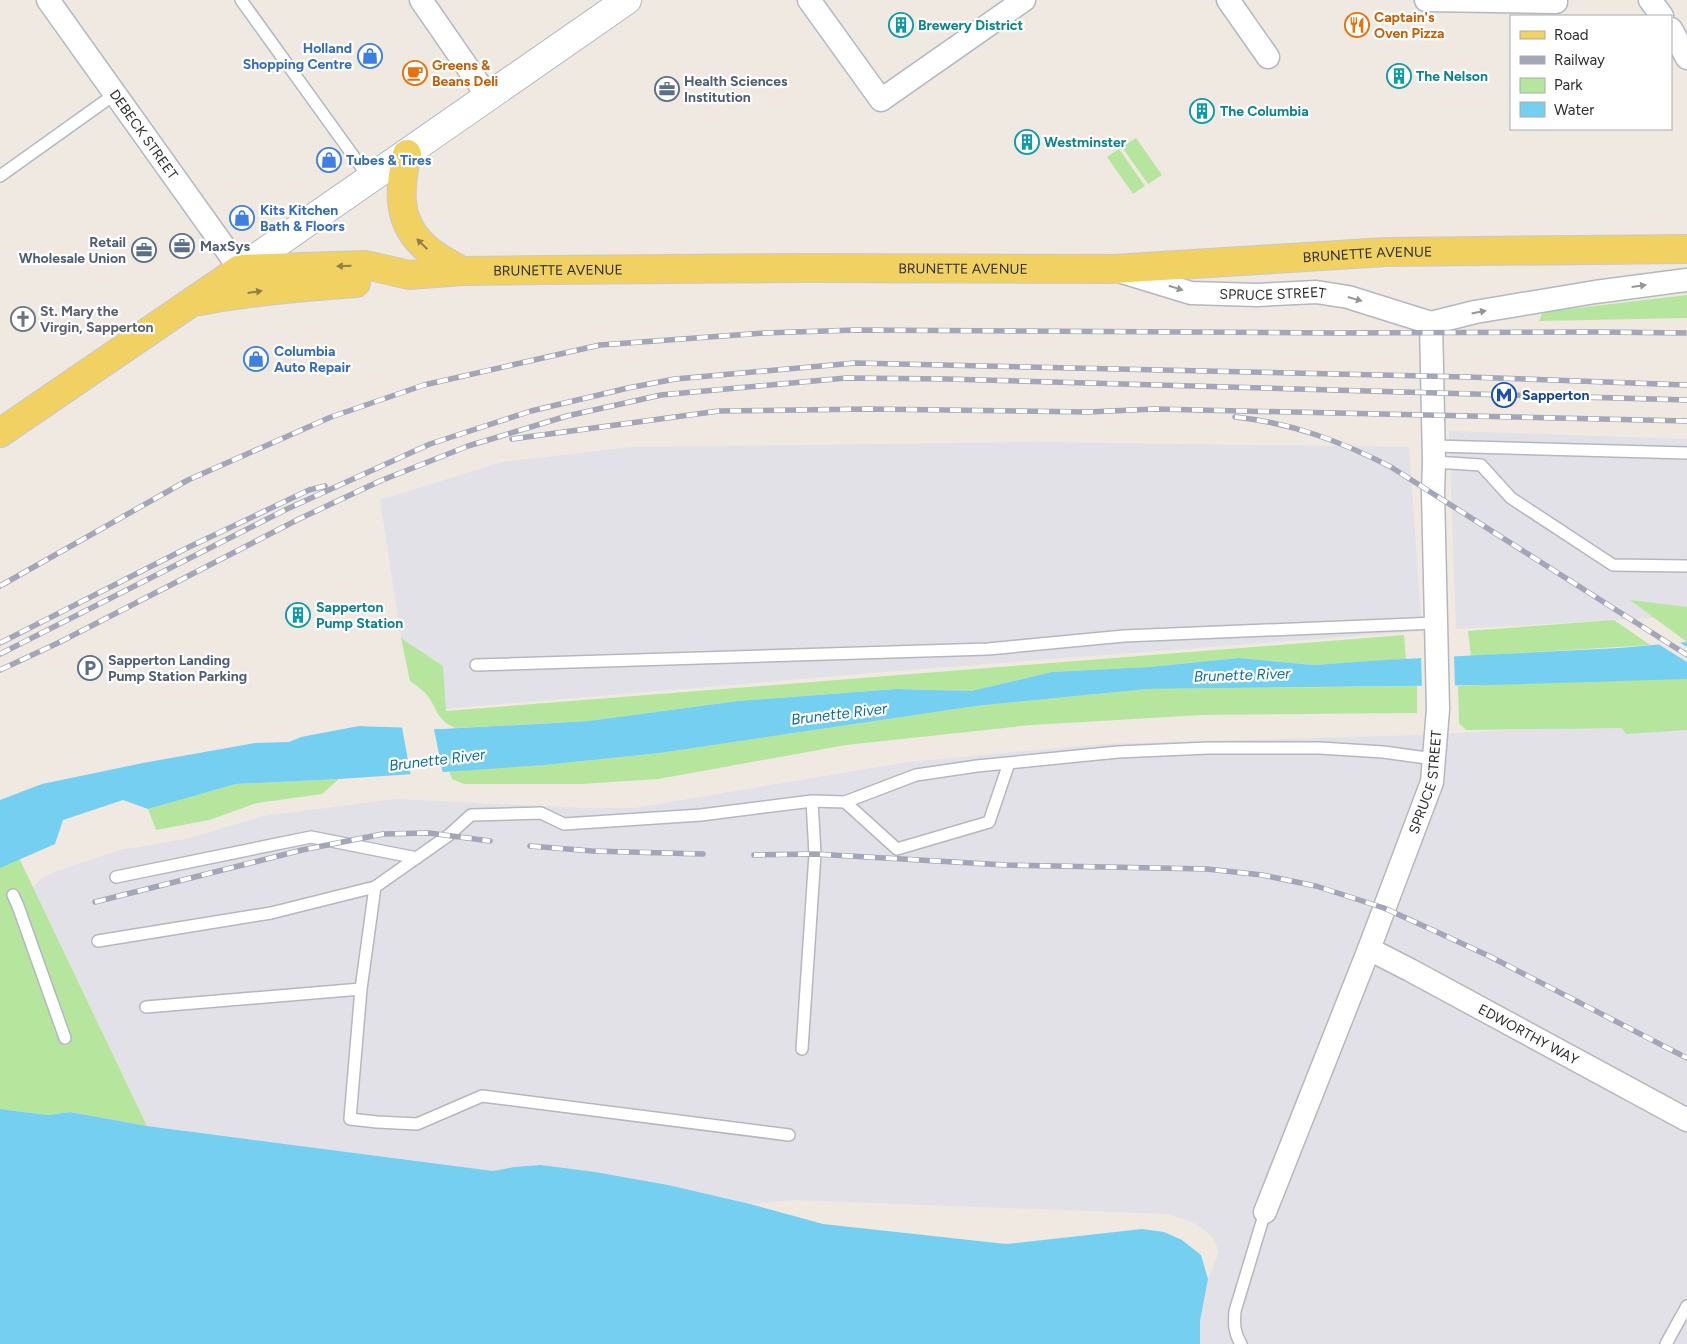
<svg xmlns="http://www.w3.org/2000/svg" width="1687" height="1344" font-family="Figtree,sans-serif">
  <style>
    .industrial { fill: #e3e1e8 }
    .green { fill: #b6e59e }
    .water { fill: #75cff0 }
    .pier { fill: #efe9e1 }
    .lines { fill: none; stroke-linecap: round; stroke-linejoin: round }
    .lane-casing { stroke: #b4b7c1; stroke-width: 14 }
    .street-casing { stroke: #b4b7c1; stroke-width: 25 }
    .secondary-casing { stroke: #b4b7c1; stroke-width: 30 }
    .primary-casing { stroke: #c9c9c9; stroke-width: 30 }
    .lane { stroke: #fff; stroke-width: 11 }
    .street { stroke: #fff; stroke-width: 22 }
    .secondary { stroke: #fff; stroke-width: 28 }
    .primary { stroke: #f2d163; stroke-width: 28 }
    .rail-casing { stroke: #a3a6b8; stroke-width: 5.5 }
    .rail { stroke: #fff; stroke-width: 4; stroke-dasharray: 11; stroke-linecap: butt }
    .oneway { fill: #908048 }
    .oneway2 { fill: #969696 }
    .labels { text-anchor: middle; stroke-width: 4.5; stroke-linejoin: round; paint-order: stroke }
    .food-label { font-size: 14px; font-weight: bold; fill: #c56008; stroke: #fff; text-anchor: start }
    .culture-label { font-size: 14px; font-weight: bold; fill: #0d838f; stroke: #fff; text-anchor: start }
    .shop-label { font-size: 14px; font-weight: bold; fill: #366cbe; stroke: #fff; text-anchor: start }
    .service-label { font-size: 14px; font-weight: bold; fill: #4e5e75; stroke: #fff; text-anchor: start }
    .street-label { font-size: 14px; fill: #2e2e2e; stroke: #fff }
    .worship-label { font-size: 14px; font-weight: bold; fill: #5b616d; stroke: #fff; text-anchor: start }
    .transit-label { font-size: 14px; font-weight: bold; fill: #164399; stroke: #fff; text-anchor: start }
    .water-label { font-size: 15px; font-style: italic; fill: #0d6fa3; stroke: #fff }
  </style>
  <rect width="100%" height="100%" fill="#efe9e1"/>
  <path class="industrial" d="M1449,431l238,8v177l-231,13z
    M1039,442l370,5 13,184 -488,37 -493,41 2,-43 -42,-28 -21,-138 122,-38 131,-15z
    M1687,720v624h-487v-23l8,-42 11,-27 -6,-15 -19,-14 -25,-9 -376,-14 -43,4 -82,-19 -73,-13 -54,-7 -27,2 -21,4 -346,-45 -114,-239 9,-9 18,-8 60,-20 66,-11 78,-23 132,-17 189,9h50l273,-46 193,-18 320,-9z"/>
  <path class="green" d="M1136,138l26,37 -14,9 -26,-37z
    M1119,149l26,37 -12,8 -26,-37z
    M1687,295v23l-148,3 4,-9z
    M1630,600l57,7v35z
    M1614,620l36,25 -179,11 -3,-25z
    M1404,635l2,24 -92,6 -75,-7 -90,9 -97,5 -81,19 -75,-2 -158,12 -148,20 -135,7c-20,-9 -17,-20 -29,-34 -4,-5 -11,-9 -16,-13l-9,-43 42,28 3,45z
    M1639,679h48v51l-61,4 -4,-6 -156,2 -7,-7 -1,-37z
    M1417,686v27l-215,2 -171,10 -185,20 -188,34 -77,5h-117l-12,-5 -3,-8 96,-6 115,-12 316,-47 171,-17z
    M339,779l-17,15 -65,9 -48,17 -53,10 -8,-21 88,-25z
    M0,841l20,19 127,266 -77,-14 -22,3 -48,-6z"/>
  <path class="water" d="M1687,642v37l-198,6 -342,4 -171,17 -316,47 -115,12 -206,14 -103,5 -88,25 -25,-9 -60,20 -8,24 -55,24v-78l175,-40 138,-20 46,-4 82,3 148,-8 149,-20 158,-12 75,2 81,-19 97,-5 90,-9 75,7 70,-5 235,-12z
    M0,1109l48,6 22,-3 77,14 346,45 21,-4 27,-2 54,7 73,13 82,19 73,20 183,20 136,-15 22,3 18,8 19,15 7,24 -8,42v23h-1200z"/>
  <path class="pier" d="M1676,640l11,7v15l-32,-20z
    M1454,654l1,34h-33l-1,-33z
    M277,720l36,7 46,-4 91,3 5,2 -21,1 9,45 -32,3 -9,-50 -43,-1 -58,11 -12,5 -34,1 -112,20 -101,21 -42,16v-12l24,-7 34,-13 74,-22 42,1z"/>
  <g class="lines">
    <defs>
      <path id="lane" d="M241,0l129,179
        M0,176l115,-82
        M1434,446l253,7
        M1434,462l47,3 30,33 102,67 74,1
        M476,665l512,-16 136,-13 312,-13
        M845,802l52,47 92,-27 20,-59
        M116,877l195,-40 106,21
        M13,895l5,11 47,132
        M98,941l173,-28 104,-26
        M146,1007l215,-18
        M802,1049l13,-195 -3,-53 33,1 71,-27 61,-9 141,-14 90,-4h112l63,4 51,7
        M789,1135l-307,-39 -65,28 -40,-2 -27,-3 11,-130 14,-102 74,-52 22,-20 70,-2 23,11 137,-9 111,-14
        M1241,1344c-7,-11 -7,-20 -6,-33l30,-99
        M1666,1344l21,-38"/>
      <g id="street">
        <path id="s1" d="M48,0l192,269"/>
        <path d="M421,0l67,97"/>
        <path d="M809,0l72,100 143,-100"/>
        <path d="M1228,0l40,57"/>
        <path d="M1426,0l130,2"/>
        <path d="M1650,0l12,16"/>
        <path d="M1671,29l16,29"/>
        <path id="s2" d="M1122,272l69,21 66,2 59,-3 32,5 83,26 44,-11 120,-20 92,-12"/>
        <path id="s3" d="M1369,949l41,21 277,150"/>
        <path id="s4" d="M1265,1212l104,-263 63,-167 6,-73 -5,-217 1,-30 -3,-139"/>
      </g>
      <path id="secondary" d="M240,269l387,-269"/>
      <g id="primary">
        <path d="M407,154c-8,35 -11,68 19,94 10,9 24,16 36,23"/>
        <path d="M200,301c52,-10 103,-14 156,-18"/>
        <path id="s5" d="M0,433l240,-164 126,-4 43,10 53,-4 82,-1 266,-2 303,1 273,-17 301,-3"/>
      </g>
    </defs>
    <use href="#lane" class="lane-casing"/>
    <use href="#street" class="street-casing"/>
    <use href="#secondary" class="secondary-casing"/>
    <use href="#primary" class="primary-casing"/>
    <use href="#lane" class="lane"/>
    <use href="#street" class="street"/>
    <use href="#secondary" class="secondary"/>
    <use href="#primary" class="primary"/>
    <defs>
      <path id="rail" d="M1235,417c57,6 105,24 156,50l296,188
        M512,439l207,-28 152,-2 217,3 67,-3 532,12
        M0,586l188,-106 143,-63 93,-32 176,-40 164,-12 92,-3 480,3 262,-1 89,1
        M0,643l189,-96 120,-57 16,-4
        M0,654l287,-145 143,-65 101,-33 97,-23 47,-9 180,-16 613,14 219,8
        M0,670l60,-28 239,-123 81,-38 88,-35 99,-30 94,-21 185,-17 101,1 740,21
        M530,846l62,5 111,3
        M754,855l61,-1 191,11 201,4 55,6 54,11 68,22 53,24 52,24 198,102
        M95,902l207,-52 81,-16 46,-1 61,8"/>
    </defs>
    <use href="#rail" class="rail-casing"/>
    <use href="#rail" class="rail"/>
  </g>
  <defs><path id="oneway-solid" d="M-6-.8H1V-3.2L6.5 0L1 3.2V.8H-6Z" transform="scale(1.25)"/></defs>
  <g class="oneway">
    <use href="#oneway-solid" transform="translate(422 244) rotate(-135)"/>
    <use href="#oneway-solid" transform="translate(344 266) rotate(178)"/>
    <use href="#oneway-solid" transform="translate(255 292) rotate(-8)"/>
  </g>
  <g class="oneway2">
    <use href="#oneway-solid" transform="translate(1639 286) rotate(-8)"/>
    <use href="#oneway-solid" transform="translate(1176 288) rotate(17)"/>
    <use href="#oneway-solid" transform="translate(1355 299) rotate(16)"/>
    <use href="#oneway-solid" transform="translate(1479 312) rotate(-11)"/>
  </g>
  <defs>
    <symbol id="building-ring" viewBox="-11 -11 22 22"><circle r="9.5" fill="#fff" stroke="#0f9aa8" stroke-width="1.5"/><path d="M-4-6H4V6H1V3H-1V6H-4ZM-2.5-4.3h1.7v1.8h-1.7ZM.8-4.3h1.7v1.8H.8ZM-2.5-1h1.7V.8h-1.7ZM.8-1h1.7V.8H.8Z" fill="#0f9aa8"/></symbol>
    <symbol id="restaurant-ring" viewBox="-11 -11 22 22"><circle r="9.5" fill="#fff" stroke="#e8710a" stroke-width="1.5"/><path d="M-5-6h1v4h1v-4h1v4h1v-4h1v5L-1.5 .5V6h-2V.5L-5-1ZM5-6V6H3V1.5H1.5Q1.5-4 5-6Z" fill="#e8710a"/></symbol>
    <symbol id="shop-ring" viewBox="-11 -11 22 22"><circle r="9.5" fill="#fff" stroke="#3f7fe0" stroke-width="1.5"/><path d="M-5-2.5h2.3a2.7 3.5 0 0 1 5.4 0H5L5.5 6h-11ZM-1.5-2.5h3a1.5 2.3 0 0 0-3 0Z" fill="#3f7fe0"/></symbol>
    <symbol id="cafe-ring" viewBox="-11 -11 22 22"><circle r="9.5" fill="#fff" stroke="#e8710a" stroke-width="1.5"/><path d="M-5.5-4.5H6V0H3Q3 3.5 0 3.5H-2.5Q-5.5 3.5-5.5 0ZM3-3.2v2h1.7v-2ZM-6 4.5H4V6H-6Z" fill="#e8710a"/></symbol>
    <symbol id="office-ring" viewBox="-11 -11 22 22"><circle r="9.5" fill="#fff" stroke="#5c6f8a" stroke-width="1.5"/><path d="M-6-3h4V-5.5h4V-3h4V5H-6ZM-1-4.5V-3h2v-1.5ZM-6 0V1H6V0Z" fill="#5c6f8a"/></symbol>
    <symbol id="church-ring" viewBox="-11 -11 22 22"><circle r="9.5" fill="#fff" stroke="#6b7280" stroke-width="1.5"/><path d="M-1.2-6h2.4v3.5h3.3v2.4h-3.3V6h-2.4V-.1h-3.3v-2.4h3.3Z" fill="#6b7280"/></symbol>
    <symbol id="metro-ring" viewBox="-11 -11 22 22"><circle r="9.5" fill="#fff" stroke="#1a4fb4" stroke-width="1.5"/><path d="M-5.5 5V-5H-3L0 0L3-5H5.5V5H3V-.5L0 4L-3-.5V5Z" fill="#1a4fb4"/></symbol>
    <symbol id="parking-ring" viewBox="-11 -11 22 22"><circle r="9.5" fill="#fff" stroke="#5c6f8a" stroke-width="1.5"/><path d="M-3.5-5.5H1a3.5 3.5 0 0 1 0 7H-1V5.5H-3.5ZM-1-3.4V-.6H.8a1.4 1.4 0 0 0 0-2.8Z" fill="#5c6f8a"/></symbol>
  </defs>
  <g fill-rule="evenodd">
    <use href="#building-ring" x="887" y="11" width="28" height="28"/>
    <use href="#restaurant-ring" x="1343" y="11" width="28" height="28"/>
    <use href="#shop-ring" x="356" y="42" width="28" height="28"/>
    <use href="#cafe-ring" x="401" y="59" width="28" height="28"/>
    <use href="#building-ring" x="1385" y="62" width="28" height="28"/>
    <use href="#office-ring" x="653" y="75" width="28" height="28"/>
    <use href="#building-ring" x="1188" y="97" width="28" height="28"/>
    <use href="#building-ring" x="1013" y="128" width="28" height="28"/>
    <use href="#shop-ring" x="315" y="146" width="28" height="28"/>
    <use href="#shop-ring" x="228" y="204" width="28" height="28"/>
    <use href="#office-ring" x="168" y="232" width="28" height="28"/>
    <use href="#office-ring" x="130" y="236" width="28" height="28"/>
    <use href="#church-ring" x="9" y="305" width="28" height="28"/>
    <use href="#shop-ring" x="242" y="345" width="28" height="28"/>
    <use href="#metro-ring" x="1490" y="381" width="28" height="28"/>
    <use href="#building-ring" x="284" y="601" width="28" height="28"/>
    <use href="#parking-ring" x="76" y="654" width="28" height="28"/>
  </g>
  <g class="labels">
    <g class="food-label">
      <text x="1374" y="22">Captain's<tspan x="1374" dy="16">Oven Pizza</tspan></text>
      <text x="432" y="70">Greens &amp;<tspan x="432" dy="16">Beans Deli</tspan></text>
    </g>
    <g class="culture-label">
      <text x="918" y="30">Brewery District</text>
      <text x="1416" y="81">The Nelson</text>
      <text x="1220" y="116">The Columbia</text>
      <text x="1044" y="147">Westminster</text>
      <text x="316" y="612">Sapperton<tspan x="316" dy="16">Pump Station</tspan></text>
    </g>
    <g class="shop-label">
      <text x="352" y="53" text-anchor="end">Holland<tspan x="352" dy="16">Shopping Centre</tspan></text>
      <text x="346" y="165">Tubes &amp; Tires</text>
      <text x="260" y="215">Kits Kitchen<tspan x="260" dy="16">Bath &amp; Floors</tspan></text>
      <text x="274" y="356">Columbia<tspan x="274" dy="16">Auto Repair</tspan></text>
    </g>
    <g class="service-label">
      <text x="684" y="86">Health Sciences<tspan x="684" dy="16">Institution</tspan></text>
      <text x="126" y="247" text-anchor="end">Retail<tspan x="126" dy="16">Wholesale Union</tspan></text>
      <text x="200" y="251">MaxSys</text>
      <text x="108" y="665">Sapperton Landing<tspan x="108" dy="16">Pump Station Parking</tspan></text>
    </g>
    <g class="street-label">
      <text dy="5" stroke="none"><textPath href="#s1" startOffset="165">DEBECK STREET</textPath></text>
      <text dy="5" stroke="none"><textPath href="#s5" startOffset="1420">BRUNETTE AVENUE</textPath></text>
      <text dy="5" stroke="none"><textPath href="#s5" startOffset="1015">BRUNETTE AVENUE</textPath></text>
      <text dy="5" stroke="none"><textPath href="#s5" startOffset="610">BRUNETTE AVENUE</textPath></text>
      <text dy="5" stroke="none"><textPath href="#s2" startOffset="154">SPRUCE STREET</textPath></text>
      <text dy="5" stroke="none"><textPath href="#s4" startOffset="460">SPRUCE STREET</textPath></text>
      <text dy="5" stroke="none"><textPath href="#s3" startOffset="181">EDWORTHY WAY</textPath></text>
    </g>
    <g class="worship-label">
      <text x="40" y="316">St. Mary the<tspan x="40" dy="16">Virgin, Sapperton</tspan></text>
    </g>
    <g class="transit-label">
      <text x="1522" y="400">Sapperton</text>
    </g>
    <g class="water-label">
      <text transform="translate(1242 675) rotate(-2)" y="5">Brunette River</text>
      <text transform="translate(839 714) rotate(-7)" y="5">Brunette River</text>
      <text transform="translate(437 760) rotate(-7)" y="5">Brunette River</text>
    </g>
  </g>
  <rect x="1510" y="15" width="162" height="115" fill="#ffffff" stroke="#ababab"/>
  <rect x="1520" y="31" width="25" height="8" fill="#f2d163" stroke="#ababab"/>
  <text x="1554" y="40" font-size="15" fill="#2e2e2e">Road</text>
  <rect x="1520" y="56" width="25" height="8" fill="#a3a6b8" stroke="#ababab"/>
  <text x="1554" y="65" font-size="15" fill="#2e2e2e">Railway</text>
  <rect x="1520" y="78" width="25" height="15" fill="#b6e59e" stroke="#ababab"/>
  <text x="1554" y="90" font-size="15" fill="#2e2e2e">Park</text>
  <rect x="1520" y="102" width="25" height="15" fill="#75cff0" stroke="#ababab"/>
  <text x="1554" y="115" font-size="15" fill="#2e2e2e">Water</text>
</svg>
